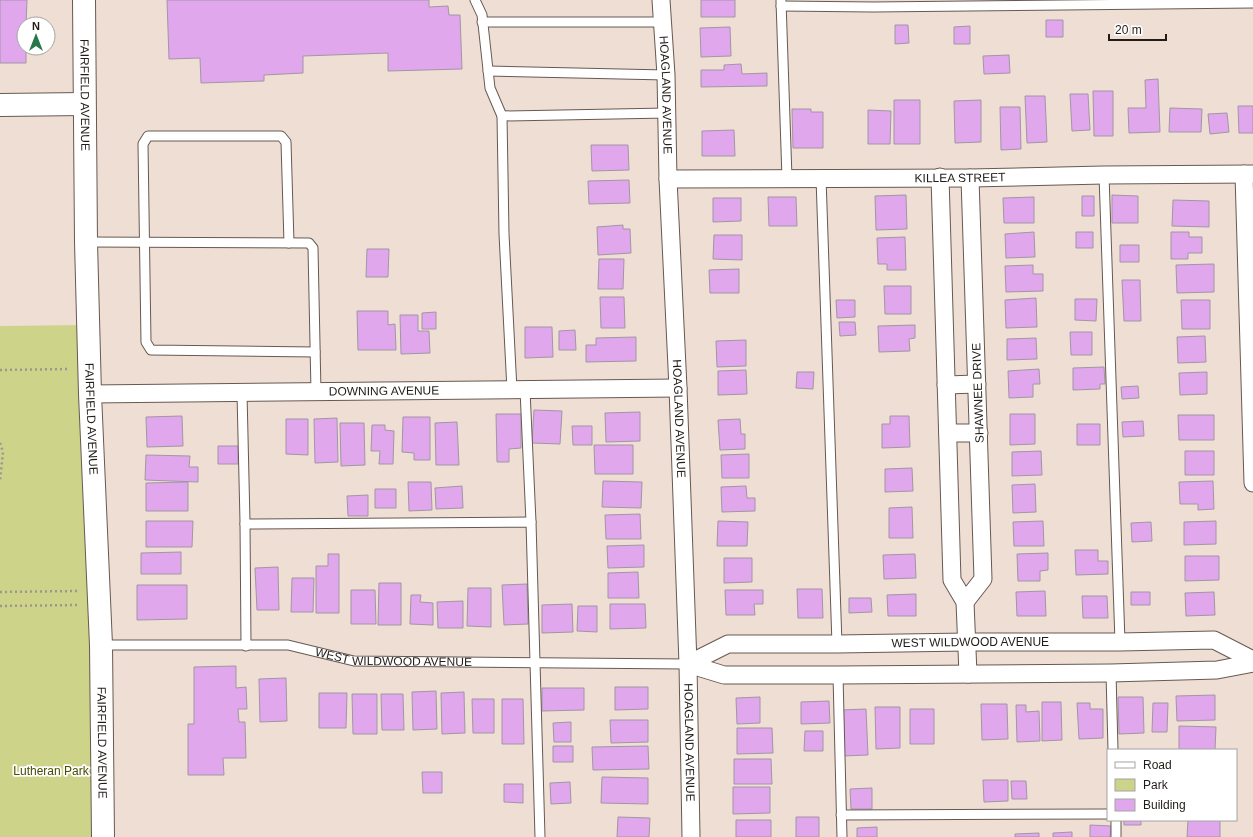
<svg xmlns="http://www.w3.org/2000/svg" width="1253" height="837" font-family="Arial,sans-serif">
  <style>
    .park { fill: #cdd389 }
    .building { fill: #e0a7ed; stroke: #a196a4 }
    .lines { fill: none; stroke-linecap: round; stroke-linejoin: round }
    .service-casing { stroke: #675951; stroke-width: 11 }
    .minor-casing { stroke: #675951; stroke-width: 19 }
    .tertiary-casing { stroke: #675951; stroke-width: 24 }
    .secondary-casing { stroke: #675951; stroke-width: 24 }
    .path { stroke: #a1958d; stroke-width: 2.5; stroke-dasharray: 2 3; stroke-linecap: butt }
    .service { stroke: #fff; stroke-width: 9 }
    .minor { stroke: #fff; stroke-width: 17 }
    .tertiary { stroke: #fff; stroke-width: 22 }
    .secondary { stroke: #fff; stroke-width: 22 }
    .labels { text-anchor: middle; stroke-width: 3.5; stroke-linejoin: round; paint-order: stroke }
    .street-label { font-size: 12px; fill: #211c18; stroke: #fff }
    .park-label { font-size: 12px; fill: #484b02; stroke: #fff }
  </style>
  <rect width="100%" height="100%" fill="#efded4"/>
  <path class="park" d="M89,325l14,512h-103v-511z"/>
  <path class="building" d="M0,0h27l-1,24h-2v24h2v15h-26z
    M167,0h262v7l19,-1 1,9h11l2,54 -74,2v-18l-85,3v17l-39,2v6l-63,2 -1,-25 -31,1z
    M701,0h34v17h-34z
    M1046,20h17v17h-17z
    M895,25h13l1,18 -14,1z
    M970,26v18h-16v-17z
    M730,27l1,29 -30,1 -1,-29z
    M1009,55l1,18 -26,1 -1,-18z
    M741,64l1,10 25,-1v13l-66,1v-17h23v-5z
    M1158,79l2,53 -31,1 -1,-25h18l-1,-28z
    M1093,91h20v45h-19z
    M1070,94h18l2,36 -18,1z
    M1025,96h20l2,46 -20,1z
    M894,100h26v44h-26z
    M981,100v42l-26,1 -1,-42z
    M1238,106h15v27h-14z
    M1000,107h20l1,42 -20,1z
    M1170,108l32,1 -1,23h-32z
    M792,109h19v3h12v36h-30z
    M868,110l23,1 -1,33h-22z
    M1227,113l2,19 -19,2 -2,-20z
    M734,130l1,26h-33v-25z
    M591,145h37l1,25 -37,1z
    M629,180l1,23 -41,1 -1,-23z
    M906,195l1,34 -31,1 -1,-34z
    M1112,195l26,1v27h-26z
    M1082,196h12v20h-12z
    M768,197h28l1,29h-28z
    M1034,197v26h-30l-1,-25z
    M713,198h28v23l-28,1z
    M1173,200l36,1v26l-37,-1z
    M623,225v4h7l1,24 -33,2 -1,-28z
    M1034,232l1,25 -29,1 -1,-24z
    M1076,232h17v16h-17z
    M1171,232h18v5h13v16h-14v6h-17z
    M714,235h28v25l-29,-1z
    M905,237l1,33h-19v-6h-9l-1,-26z
    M1120,245h19v17h-19z
    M367,249h22l-1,28h-22z
    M599,259h25l-1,30h-25z
    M1214,264v28l-37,1 -1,-28z
    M1033,265v9h10v17l-37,1 -1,-26z
    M739,269v24h-29l-1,-23z
    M1122,280h18l1,41h-17z
    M884,286h27v28h-26z
    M600,297h24l1,31h-24z
    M1036,298l1,29 -31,1 -1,-28z
    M1075,299h22l-1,22 -21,-1z
    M836,300h19v17l-18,1z
    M1181,300h29v29h-28z
    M357,311h31v14l7,-1 1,26h-38z
    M436,312v17h-14v-16z
    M400,315h18v16h11l1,22 -29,1z
    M839,322h16l1,13 -16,1z
    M915,325v13l-6,1 1,12 -31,1 -1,-26z
    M525,327h27l1,30 -28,1z
    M575,330l1,20h-17v-19z
    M1070,332h22v23h-21z
    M1205,336l1,26 -28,1 -1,-26z
    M636,337v24l-50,1v-17h10v-7z
    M1036,338l1,21 -30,1v-21z
    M746,340v26l-29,1 -1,-26z
    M1104,367l1,17h-5v5l-27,1v-22z
    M1039,369l1,15h-7v13l-24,1 -1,-27z
    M746,370l1,24 -29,1v-24z
    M797,372h17l-1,17 -17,-1z
    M1207,372v22l-27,1 -1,-22z
    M1138,386l1,12 -17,1 -1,-12z
    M534,410l28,1 -2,33 -28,-1z
    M640,412v29l-34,1 -1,-29z
    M496,414h25v34l-12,1v13h-12z
    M1010,414h25v30l-25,1z
    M1178,415h36v25h-35z
    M182,416l1,30 -36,1 -1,-30z
    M890,416h19l1,31 -28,1v-24h8z
    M403,417h27v43h-16v-7l-12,-1z
    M337,418l1,44 -23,1 -1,-44z
    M286,419h22v36l-22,-1z
    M740,419l1,15h4v15l-25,1 -2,-30z
    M1143,421l1,15 -21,1 -1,-15z
    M457,422l2,43h-23l-1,-42z
    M340,423h24l1,42 -24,1z
    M1077,424h23v21h-23z
    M372,425h13v5l9,1 -1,33h-14l1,-13h-9z
    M572,426h20v19h-19z
    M594,445h39v29h-38z
    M218,446h20v18h-20z
    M1041,451l1,24 -30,1v-24z
    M1185,451h29v24h-29z
    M749,454v24h-27l-1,-23z
    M146,455l44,1 -1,11h9v15l-53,-2z
    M912,468l1,23 -28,1v-23z
    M603,481l39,1 -1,26 -39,-1z
    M1213,481l1,28 -16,1v-6h-18l-1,-22z
    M188,482v29h-42v-28z
    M408,482h23l1,28 -23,1z
    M1035,484l1,28 -23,1 -1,-28z
    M462,486l1,22 -27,1 -1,-21z
    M746,486l1,12h8v13l-33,1 -1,-25z
    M375,489h21v19h-21z
    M368,495v21h-20l-1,-20z
    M912,507l1,31h-24v-30z
    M640,514l1,25h-35l-1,-24z
    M146,521h47l-1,26h-46z
    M718,521l30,1 -1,24h-30z
    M1043,521l1,25h-30l-1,-24z
    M1216,521v23l-32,1v-23z
    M1151,522l1,19 -20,1 -1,-19z
    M644,545v22l-36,1 -1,-22z
    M1075,550h23v11h10v13l-32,1z
    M181,552v22h-40v-21z
    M1048,553v17l-8,1v10h-22l-1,-27z
    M328,554h11v59h-23v-47h12z
    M915,554l1,24 -32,1 -1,-24z
    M1185,556h34v24l-34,1z
    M724,558h28v24l-28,1z
    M278,567l1,43h-22l-2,-42z
    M638,572l1,26h-31v-25z
    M292,578h22l-1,34h-22z
    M379,583h22v42h-23z
    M527,584l1,40 -24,1 -2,-40z
    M137,585h50v34l-50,1z
    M468,588h23v39l-24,-1z
    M797,589h25l1,29h-25z
    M351,590h24l1,34h-25z
    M725,590h38v14h-9l1,11h-29z
    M1045,591l1,25h-29l-1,-24z
    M1131,592h19v13h-19z
    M1214,592l1,23 -29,1 -1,-23z
    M916,594v22h-28l-1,-21z
    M411,595h10l-1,7 13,1v22l-23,-1z
    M1082,596h25l1,22h-25z
    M849,598h22l1,14 -23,1z
    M463,601v27h-25l-1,-26z
    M572,604l1,28 -31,1v-28z
    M610,604h35l1,24 -36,1z
    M578,606h19v26l-20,-1z
    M236,666v22l10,-1 1,22h-9l1,13h6l1,36h-23l1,17h-36v-51h6v-57z
    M286,678l1,43 -27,1 -1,-43z
    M615,687h33v22l-33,1z
    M542,688h42v22l-42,1z
    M436,691l1,38 -24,1 -1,-38z
    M464,692l1,41 -23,1 -1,-41z
    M319,693h28l-1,35h-27z
    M352,694h25v40h-24z
    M381,694h22l1,36h-22z
    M1215,695v25l-38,1 -1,-25z
    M760,697v26l-23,1 -1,-26z
    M1118,697h25l1,36 -25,1z
    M472,699h22v34h-21z
    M502,699h21l1,45h-22z
    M829,701l1,22 -29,1v-22z
    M1042,702h19l1,38 -20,1z
    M1077,703h13v6h13v29l-24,1z
    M1153,703h15l-1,29h-15z
    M981,704h26l1,35 -26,1z
    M1016,705h10v7l13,-1 1,30 -23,1z
    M875,707h25v41l-24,1z
    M866,709l2,46 -25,1 -2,-46z
    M910,709h24v35h-24z
    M610,720h38v22l-37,1z
    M571,722v20h-17l-1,-19z
    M1179,726l37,1 -1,23h-36z
    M737,728h35l1,25 -36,1z
    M805,731h18v20h-19z
    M553,746h20v16h-20z
    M648,746l1,23 -56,1 -1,-23z
    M734,759h37l1,25h-38z
    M422,772h20v21h-19z
    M602,777l46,1v26l-47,-1z
    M983,780h25v21l-24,1z
    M1011,781h15l1,18h-15z
    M570,782l1,21 -20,1 -1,-21z
    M504,784h19v19l-19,-1z
    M733,787h37v26l-37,1z
    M872,788v21h-21l-1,-20z
    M618,817l32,1 -1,19h-32z
    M796,817h23v20h-23z
    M736,820h35v17h-35z
    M1124,820h17v5h-17z
    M1188,820h32v17h-33z
    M1090,825l21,1 -1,11h-20z
    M877,827v10h-20v-9z
    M1072,832v5h-19v-4z
    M1039,833v4h-24v-3z"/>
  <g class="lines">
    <defs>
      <g id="service">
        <path d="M475,0l7,15 8,73 12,28 2,118 8,156"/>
        <path d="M781,1l6,177"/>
        <path d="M781,6l92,1 380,-4"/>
        <path d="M482,22h180"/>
        <path d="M488,71l178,4"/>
        <path d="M502,116l165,-3"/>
        <path d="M1104,175l16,467"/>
        <path d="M821,178l16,466"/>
        <path d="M86,242l223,1 4,5 3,144"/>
        <path d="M289,243l-3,-101 -5,-6h-133l-5,8 3,198 5,8 164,2"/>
        <path d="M525,390l6,132"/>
        <path d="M242,393l3,129 1,124"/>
        <path d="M245,524l286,-2 9,315"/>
        <path id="s1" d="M101,645h187l66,16 334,3"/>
        <path d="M1111,673l2,77"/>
        <path d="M838,675l4,162"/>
        <path d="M841,815l267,-1"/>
        <path d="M1116,820v17"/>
      </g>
      <g id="minor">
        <path id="s2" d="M661,0l5,75 2,104 10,209 10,276 3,173"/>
        <path d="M1244,174l9,309"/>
        <path d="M940,177l12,403 13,22 3,72"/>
        <path id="s3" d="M668,179l302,-1 134,-3 149,-1"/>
        <path d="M946,385l31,-1"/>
        <path id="s4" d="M90,394l588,-6"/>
        <path d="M948,433h31"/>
        <path d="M965,602l18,-23 -13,-401"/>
        <path id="s5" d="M688,664l40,-20h109l130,-2h153l94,-2 39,20"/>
        <path d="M688,664l36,11h114l273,-2 106,-3 36,-7"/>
      </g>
      <path id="tertiary" d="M0,105l84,-1"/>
      <g id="secondary">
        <path id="s6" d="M84,0l2,242 4,152 11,251 2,192"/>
      </g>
    </defs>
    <use href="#service" class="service-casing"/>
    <use href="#minor" class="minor-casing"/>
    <use href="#tertiary" class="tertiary-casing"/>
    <use href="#secondary" class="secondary-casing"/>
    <path class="path" d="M0,370l69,-1
      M0,443l3,9 -3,29
      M0,592l79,-1
      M0,606l79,-1"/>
    <use href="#service" class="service"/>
    <use href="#minor" class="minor"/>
    <use href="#tertiary" class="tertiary"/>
    <use href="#secondary" class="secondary"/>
  </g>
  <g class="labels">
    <g class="street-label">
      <text dy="4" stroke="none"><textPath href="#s6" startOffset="95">FAIRFIELD AVENUE</textPath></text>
      <text dy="4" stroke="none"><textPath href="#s2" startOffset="95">HOAGLAND AVENUE</textPath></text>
      <text dy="4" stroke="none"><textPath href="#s3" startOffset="292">KILLEA STREET</textPath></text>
      <text dy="4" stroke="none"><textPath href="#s4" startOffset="294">DOWNING AVENUE</textPath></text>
      <text transform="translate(978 393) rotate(-92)" y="4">SHAWNEE DRIVE</text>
      <text dy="4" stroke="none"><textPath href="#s2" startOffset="419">HOAGLAND AVENUE</textPath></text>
      <text dy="4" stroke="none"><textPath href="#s6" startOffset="419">FAIRFIELD AVENUE</textPath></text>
      <text dy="4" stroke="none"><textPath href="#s5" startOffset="287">WEST WILDWOOD AVENUE</textPath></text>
      <text dy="4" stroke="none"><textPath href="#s1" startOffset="294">WEST WILDWOOD AVENUE</textPath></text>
      <text dy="4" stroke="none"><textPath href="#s6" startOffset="743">FAIRFIELD AVENUE</textPath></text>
      <text dy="4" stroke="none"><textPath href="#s2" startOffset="743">HOAGLAND AVENUE</textPath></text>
    </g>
    <g class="park-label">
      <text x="51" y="775">Lutheran Park</text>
    </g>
  </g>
  <rect x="1107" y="749" width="130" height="72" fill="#ffffff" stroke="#a6a4a3"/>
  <rect x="1115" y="762" width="20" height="6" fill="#ffffff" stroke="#a6a4a3"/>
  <text x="1143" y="769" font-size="12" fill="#211c18">Road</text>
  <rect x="1115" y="779" width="20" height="12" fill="#cdd389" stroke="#a6a4a3"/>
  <text x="1143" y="789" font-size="12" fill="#211c18">Park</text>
  <rect x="1115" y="799" width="20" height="12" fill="#e0a7ed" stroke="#a6a4a3"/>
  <text x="1143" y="809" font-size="12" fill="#211c18">Building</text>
  <g transform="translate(36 36)"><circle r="19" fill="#ffffff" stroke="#a6a4a3"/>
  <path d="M0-3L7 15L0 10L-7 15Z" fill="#25784a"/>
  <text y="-6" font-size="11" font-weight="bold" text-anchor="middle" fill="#211c18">N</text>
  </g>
  <path d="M1109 34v6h57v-6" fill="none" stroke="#211c18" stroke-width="2"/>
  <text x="1115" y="34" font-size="12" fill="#211c18" stroke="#ffffff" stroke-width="3" paint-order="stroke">20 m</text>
</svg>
